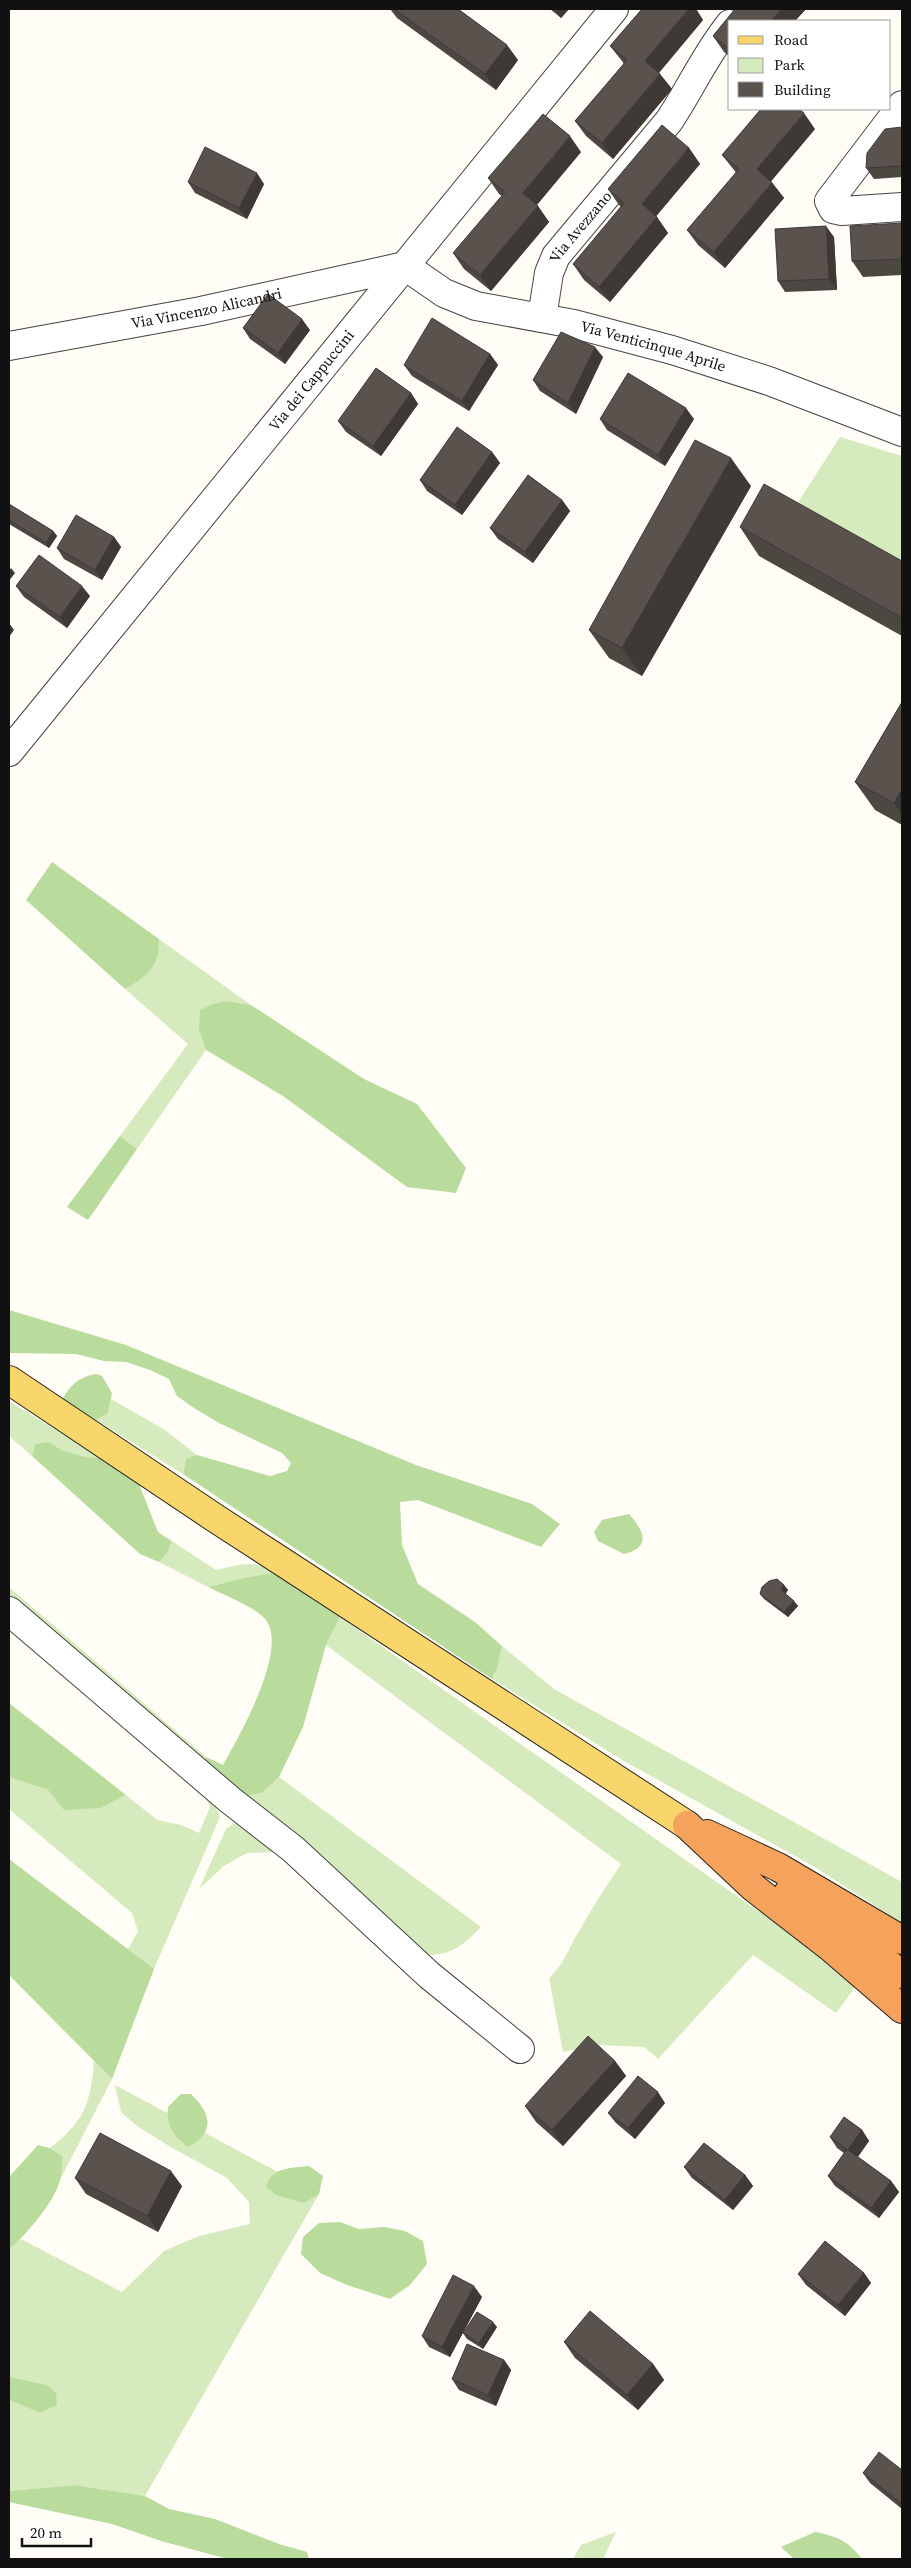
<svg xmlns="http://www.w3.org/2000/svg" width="911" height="2568" font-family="'Source Serif 4',serif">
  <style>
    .green { fill: #d5ebbd }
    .forest { fill: #b9dc9c }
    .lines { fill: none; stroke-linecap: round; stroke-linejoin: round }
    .minor-casing { stroke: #444; stroke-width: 30 }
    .major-casing { stroke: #222; stroke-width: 30 }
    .highway-casing { stroke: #222; stroke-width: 30 }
    .minor { stroke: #fff; stroke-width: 28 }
    .major { stroke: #f9d66b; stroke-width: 28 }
    .highway { stroke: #f5a25d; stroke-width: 28 }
    .wall { fill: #4d4742 }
    .shaded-wall { fill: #3f3936 }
    .building { fill: #5a524d; stroke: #3f3936 }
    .labels { text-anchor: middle; stroke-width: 5; stroke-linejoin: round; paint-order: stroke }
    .street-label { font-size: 15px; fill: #111; stroke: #fff }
  </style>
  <rect width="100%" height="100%" fill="#fffdf5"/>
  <path class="green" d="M840,437l62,19v109l-105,-61z
    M159,939l92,66 -24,-4 -28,29 7,20 -69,99 -17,-13 68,-92 -63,-55c21,-13 35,-23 34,-50z
    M111,1399l54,31 32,25 -11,4 -3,15 -87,-54 12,-7z
    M9,1401l92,57 -15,-1 -22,-6 -16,-9 -13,2 -3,12 -23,-20z
    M172,1541l44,29c22,-5 40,-12 58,3l-27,4 -39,10 -49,-25 9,-10z
    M9,1587l197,170 -1,12 -196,-162z
    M340,1617l519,365 -23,31 -83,-58 -95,104 -14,-12 -47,-2 -34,7 -14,-74c16,-15 18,-27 29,-45 13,-24 28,-46 43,-69l-295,-219z
    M9,1620l201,177 10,20 -66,152 -27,-18 11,-20 -6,-18 -123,-104v-32l92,31 25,-13 31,25 24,5 18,8 11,-26 -4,-10 -197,-166z
    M502,1646l52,43 348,193v41l-89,-57 -189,-105 -132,-82 6,-13z
    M279,1777l202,150c-26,26 -33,29 -70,28l-166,-159 17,-3z
    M237,1821l43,31 -33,1 -23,13 -25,23 27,-60z
    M94,2061l18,18 -51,99 1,-22 -12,-8c34,-26 41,-45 44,-87z
    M115,2085l204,109 -174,302 -70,-11 -66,6v-91l31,13 -16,-31 -15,-5v-127l12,-11 101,53 42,-41 35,-15 51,-12 -1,-22 -22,-24 -58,-32 -32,-20 -16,-14z
    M616,2532l-13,27h-30l8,-14z"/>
  <path class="forest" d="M52,862l107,77c1,28 -12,37 -34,50l-99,-89z
    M227,1001l24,4 113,74 53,25 49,64 -10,25 -49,-6 -124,-91 -77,-46 -7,-20 1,-20 13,-6z
    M120,1136l17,13 -49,71 -21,-13z
    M9,1310l117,35 290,120 116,39 28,20 -19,23 -123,-47 -18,2 2,43 16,39 57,38 27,24 -4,20 -6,13 -309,-205 3,-15 11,-4 73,21 17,-5 4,-8 -9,-10 -63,-30 -25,-15 -17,-12 -8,-17 -19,-9 -24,-8 -22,-1 -28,-7 -67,-1z
    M96,1374l6,2 10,17 -4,20 -12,7 -34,-20c8,-15 17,-23 34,-26z
    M48,1442l16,9 22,6 15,1 38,26 19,48 14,9 -4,11 -9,10 -19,-8 -108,-98 3,-12z
    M629,1514c15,17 23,33 -5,40l-26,-13 -4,-9 8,-12z
    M274,1573l66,44 -14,28 -23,82 -24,50 -17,16 -17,3 -40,-27 1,-12 17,8c16,-29 67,-117 42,-146 -10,-12 -41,-24 -57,-32l39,-10z
    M9,1703l117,92 -25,13 -37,2 -16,-20 -39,-13z
    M9,1859l145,110 -42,110 -103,-104z
    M181,2094h10c21,20 24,39 -3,53 -15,-12 -22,-20 -20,-40z
    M38,2145l12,3 12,8c0,7 0,14 -1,20 -3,22 -35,59 -52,74v-73z
    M309,2166l14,10 -4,18 -15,9 -28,-8 -10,-8c5,-20 25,-19 43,-21z
    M340,2222l19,7 26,-2 20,4 18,10 4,23 -17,21 -20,14 -43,-14 -27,-12 -19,-19 2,-17 16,-14z
    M9,2377l38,8 9,8 1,12 -17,8 -31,-13z
    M75,2485l70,11 24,13 46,10 64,25 28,8 2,7h-81l-67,-18 -49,-17 -103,-22v-11z
    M815,2532c22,4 33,9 47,27h-68l-13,-12z"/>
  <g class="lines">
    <defs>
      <g id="minor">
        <path d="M902,105l-73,96 4,8 9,2 60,-4"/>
        <path id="s1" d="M405,266l39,27 32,13 98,18 98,26 97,31 133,51"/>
        <path id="s2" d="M542,318l7,-45 7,-17 113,-135c22,-33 36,-66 61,-97"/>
        <path id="s3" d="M9,346l192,-35 204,-45"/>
        <path id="s4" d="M9,752l605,-743"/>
        <path d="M9,1611l221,189 63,49 136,126 91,74"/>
      </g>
      <path id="major" d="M9,1380l206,138 472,307"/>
      <path id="highway" d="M687,1825l67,63 76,59 72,62
        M707,1834l71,33 124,73
        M788,1893l114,81"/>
    </defs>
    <use href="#minor" class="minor-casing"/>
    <use href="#major" class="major-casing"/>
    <use href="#highway" class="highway-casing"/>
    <use href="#minor" class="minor"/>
    <use href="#major" class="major"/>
    <use href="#highway" class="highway"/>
  </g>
  <path class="wall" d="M390,9h68l60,51 -22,30 -99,-72z
    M550,9h19l-8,9z
    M642,9h54l7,11 -44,53 13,16 -59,70 -27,-23 -11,-15 49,-57 -2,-3 -12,-15z
    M735,9h71l-11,12h-65v36l-6,-5 -11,-16z
    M902,127v50l-28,2 -8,-11z
    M815,129l-44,52 13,17 -59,70 -27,-23 -11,-15 49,-57 -2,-3 -12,-15z
    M689,148l11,16 -44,52 12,17 -58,69 -26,-22 -11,-16 48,-57 -2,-2 -11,-16z
    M581,152l-44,53 12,17 -58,69 -27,-22 -11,-16 49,-57 -3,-2 -11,-16z
    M188,182l76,2 -17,35 -52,-26z
    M902,223v52l-39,2 -11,-16z
    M834,237l3,53 -52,2 -7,-11z
    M243,328l67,2 -25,34 -35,-25z
    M490,354l8,11 -29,46 -57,-35 -8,-11z
    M603,357l-27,57 -36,-23 -7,-11z
    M411,393l7,11 -37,52 -35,-24 -8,-11z
    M600,419h94l-29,47 -58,-36z
    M492,452l8,11 -38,52 -35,-24 -7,-11z
    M751,486l-109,190 -33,-18 -20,-28z
    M562,500l8,11 -37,52 -35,-24 -8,-11z
    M9,504l44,27 4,5 -8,12 -40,-24z
    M740,527l162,34v75l-143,-80z
    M114,537l7,10 -19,33 -38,-21 -7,-11z
    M16,586l74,10 -23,32 -43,-31z
    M902,702v123l-27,-15 -20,-28z
    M784,1585l4,5 -3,4 13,12 -10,11 -24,-18 -4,-5z
    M615,2061l11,15 -63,70 -27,-24 -11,-16z
    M665,2103l-30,36 -19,-16 -8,-10z
    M862,2130l7,11 -11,16 33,24 8,11 -20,26 -44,-32 -7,-10 16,-23 -7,-5 -7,-11z
    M684,2167l61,8 8,11 -20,24 -41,-32z
    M75,2178l107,8 -24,46 -72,-38z
    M864,2273l7,10 -26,33 -39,-31 -8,-11z
    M482,2297l-32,60 -21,-10 -7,-11z
    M497,2327l-14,22 -16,-10 -4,-6z
    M564,2342l89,22 11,16 -26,30 -63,-52z
    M504,2360l7,10 -15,36 -37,-16 -7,-11z
    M902,2470v39l-32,-26 -7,-10z"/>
  <path class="shaded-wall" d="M554,9h15l-8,9z
    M689,9h7l7,11 -47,56 -11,-15z
    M782,9h24l-11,12h-24z
    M507,45l11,15 -22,30 -11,-16z
    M660,74l12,15 -59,70 -11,-16z
    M804,113l11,16 -47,56 -11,-16z
    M570,136l11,16 -47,56 -11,-15z
    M689,148l11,16 -47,56 -11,-16z
    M257,173l7,11 -17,35 -8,-11z
    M772,183l12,15 -59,70 -11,-16z
    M538,206l11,16 -58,69 -11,-16z
    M657,217l11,16 -58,69 -11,-15z
    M826,226l8,11 3,53 -8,-11z
    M302,319l8,11 -25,34 -7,-11z
    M595,347l8,10 -27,57 -8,-11z
    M490,354l8,11 -29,46 -7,-10z
    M411,393l7,11 -37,52 -8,-10z
    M686,408l8,11 -29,47 -7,-11z
    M492,452l8,11 -38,52 -7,-10z
    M731,458l20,28 -109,190 -20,-28z
    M562,500l8,11 -37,52 -8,-11z
    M53,531l4,5 -8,12 -3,-5z
    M114,537l7,10 -19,33 -7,-10z
    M11,568l4,5 -6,8v-10z
    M82,586l8,10 -23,32 -7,-11z
    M9,623l5,7 -5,7z
    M902,789v26l-8,-12z
    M784,1585l4,5 -3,5 -4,-5z
    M794,1601l4,5 -10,11 -4,-5z
    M615,2061l11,15 -63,70 -11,-16z
    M658,2092l7,11 -30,36 -7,-11z
    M862,2130l7,11 -14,19 -7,-10z
    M171,2171l11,15 -24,46 -11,-16z
    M745,2175l8,11 -20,24 -8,-10z
    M891,2181l8,11 -20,26 -8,-10z
    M864,2273l7,10 -26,33 -7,-11z
    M474,2286l8,11 -32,60 -8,-10z
    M493,2322l4,5 -14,22 -4,-6z
    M504,2360l7,10 -15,36 -8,-11z
    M653,2364l11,16 -26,30 -11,-15z"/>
  <path class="building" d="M394,9h64l49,36 -22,29z
    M642,9h47l-44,52 15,13 -58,69 -27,-22 52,-61 -17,-14z
    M735,9h47l-11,12h-41v29l-17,-14z
    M761,109h38l5,4 -47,56 15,14 -58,69 -27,-22 52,-61 -17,-14z
    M543,114l27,22 -47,57 15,13 -58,69 -27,-22 52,-61 -17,-14z
    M662,125l27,23 -47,56 15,13 -58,70 -26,-23 51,-61 -16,-14z
    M902,127v39l-36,2 1,-15 18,-24z
    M205,147l52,26 -18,35 -51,-26z
    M902,223v36l-50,2 -2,-35z
    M826,226l3,53 -51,2 -3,-52z
    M268,294l34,25 -24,34 -35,-25z
    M432,318l58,36 -28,47 -58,-36z
    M561,332l34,15 -27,56 -35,-23z
    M376,368l35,25 -38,53 -35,-25z
    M628,373l58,35 -28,47 -58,-36z
    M457,427l35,25 -37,53 -35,-25z
    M695,440l36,18 -109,190 -33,-18z
    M528,475l34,25 -37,52 -35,-24z
    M764,484l138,77v57l-162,-91z
    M9,504l44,27 -7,12 -37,-23z
    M76,515l38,22 -19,33 -38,-22z
    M39,555l43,31 -22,31 -44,-31z
    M902,702v87l-8,14 -39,-21z
    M777,1579l7,6 -3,5 13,11 -10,11 -24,-18 2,-7 7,-6z
    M588,2036l27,25 -63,69 -27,-24z
    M638,2076l20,16 -30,36 -20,-15z
    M844,2117l18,13 -14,20 -18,-13z
    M100,2133l71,38 -24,45 -72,-38z
    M704,2143l41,32 -20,25 -41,-33z
    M847,2149l44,32 -20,27 -43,-32z
    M825,2241l39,32 -26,32 -40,-31z
    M453,2275l21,11 -32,61 -20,-11z
    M590,2311l63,53 -26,31 -63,-53z
    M477,2312l16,10 -14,21 -16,-10z
    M467,2344l37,16 -16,35 -36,-16z
    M879,2452l23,18v34l-39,-31z"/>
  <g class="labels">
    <g class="street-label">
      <text dy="5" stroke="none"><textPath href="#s2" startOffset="102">Via Avezzano</textPath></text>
      <text dy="5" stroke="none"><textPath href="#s3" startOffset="201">Via Vincenzo Alicandri</textPath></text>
      <text dy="5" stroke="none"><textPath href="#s1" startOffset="264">Via Venticinque Aprile</textPath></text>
      <text dy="5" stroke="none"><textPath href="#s4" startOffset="479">Via dei Cappuccini</textPath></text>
    </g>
  </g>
  <rect width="911" height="2568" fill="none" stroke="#111111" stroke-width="20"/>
  <rect x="728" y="20" width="162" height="90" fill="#ffffff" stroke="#a0a0a0"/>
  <rect x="738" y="36" width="25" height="8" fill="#f9d66b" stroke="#a0a0a0"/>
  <text x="774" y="45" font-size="15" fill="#111111">Road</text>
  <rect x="738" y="58" width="25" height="15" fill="#d5ebbd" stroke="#a0a0a0"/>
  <text x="774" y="70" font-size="15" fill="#111111">Park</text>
  <rect x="738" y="82" width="25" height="15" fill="#5a524d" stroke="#a0a0a0"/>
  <text x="774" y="95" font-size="15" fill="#111111">Building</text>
  <path d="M22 2538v8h69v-8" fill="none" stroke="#111111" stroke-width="2.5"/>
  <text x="30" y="2538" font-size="15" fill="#111111" stroke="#ffffff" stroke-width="4" paint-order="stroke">20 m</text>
</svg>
